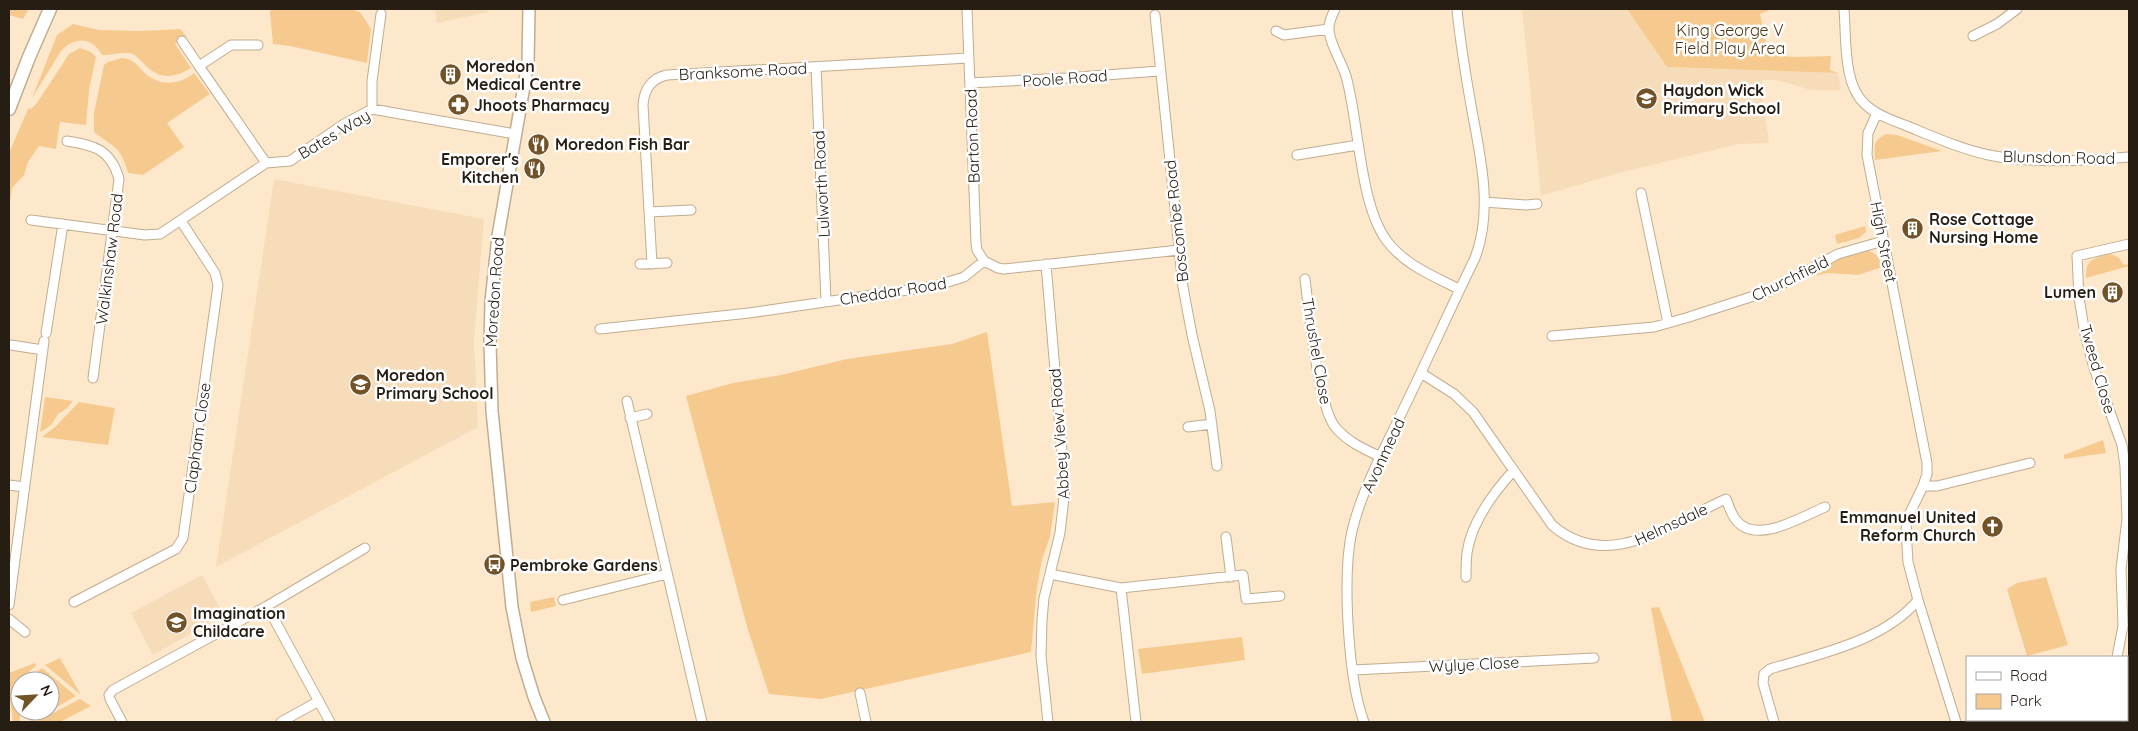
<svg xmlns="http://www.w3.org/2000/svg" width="2138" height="731" font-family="Quicksand,sans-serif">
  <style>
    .built { fill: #f7dcba }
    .green { fill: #f6ca8e }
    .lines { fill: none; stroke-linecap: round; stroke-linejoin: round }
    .minor-casing { stroke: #c1ac90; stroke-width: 11 }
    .tertiary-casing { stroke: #c1ac90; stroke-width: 14 }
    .secondary-casing { stroke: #c1ac90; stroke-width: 15 }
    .minor { stroke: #fff; stroke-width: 9 }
    .tertiary { stroke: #fff; stroke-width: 11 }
    .secondary { stroke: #fff; stroke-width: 12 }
    .labels { text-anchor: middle; stroke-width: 5; stroke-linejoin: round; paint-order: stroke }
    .park-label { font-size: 16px; fill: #523915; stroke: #fff }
    .poi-label { font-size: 16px; font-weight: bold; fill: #261e13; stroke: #fff; text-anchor: start }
    .street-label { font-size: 16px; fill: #261e13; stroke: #fff }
  </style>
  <rect width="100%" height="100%" fill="#fee8cb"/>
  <path class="built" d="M435,9h52l1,3 -51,11z
    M1522,9h105l40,58 171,6 3,17h-30l-35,-10h-14v14l7,49 -30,1 -34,8 -90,22 -74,22z
    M274,179l210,40 -10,122 4,86 -262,140z
    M202,575l22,40 -71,40 -22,-42z"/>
  <path class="green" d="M9,9h20l-6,10 -14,-4z
    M271,9h78l11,3 11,17 -4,34 -77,-17 -17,-2 -3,-32z
    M1627,9h145l-12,5 7,33 5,8 23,2 36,-1 -1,14 8,3 -171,-6z
    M73,24l26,6 41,1 40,-2 6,7 -11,8 16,24c-17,10 -31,12 -46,-3 -4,-4 -7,-8 -12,-11 -8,-3 -22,1 -31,1 -10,-18 -27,-19 -41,-4l-29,47 25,-63z
    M80,48l11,4 5,5 -7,33 -3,35 -26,-3 -4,27 -17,-3 -11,16 -4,13 -12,13 -3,21v-56l19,-44 4,-1 5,-5 32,-49z
    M122,58c15,1 17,12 28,19 15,10 32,6 44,-4l16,21 -43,29 17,24 -41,28 -15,-2c-7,-28 -16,-26 -34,-41v-19l10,-48 4,-3z
    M1886,134l11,1 45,16 -67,9c-1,-12 -2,-21 11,-26z
    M1865,226l1,6 -7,6 -22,6 -2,-9z
    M1863,250c12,2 16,5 19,17l-24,8 -30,-2 -14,3 -1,-3 13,-10z
    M2110,254l8,3 6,8 5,-1v2l-43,12c-1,-19 8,-20 24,-24z
    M987,332l25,174 43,-4 -5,34 -8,24 -5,27 -6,65 -210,47 -52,-5 -22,-67 -61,-231 47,-13 48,-8 66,-16 105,-15z
    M45,397l28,4 -7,8 -8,5c-6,10 -6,12 -18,18z
    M79,402l36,6 -7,37 -66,-8 13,-10z
    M2103,440l3,13 -42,6v-4z
    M2046,577l22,68 -41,11 -20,-67 10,-6z
    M554,597l2,9 -25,6 -1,-10z
    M1659,607l46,115h-33l-21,-114z
    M1242,637l3,23 -103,14 -4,-25z
    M60,658l21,37 -36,-30z
    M35,663l1,3 -11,9 -1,6h-4v41h-7l-4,-29v-20z
    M42,668l34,28 -26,15v-30h-21l2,-6z
    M80,699l11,7 -31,16h-24z"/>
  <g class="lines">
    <defs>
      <path id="minor" d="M967,9l9,234 1,7 7,11
        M1335,9c-3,6 -7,14 -6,22 2,17 14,32 18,49 12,45 13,126 40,161 18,24 46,35 72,48
        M1844,9c2,25 0,64 13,85 10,18 32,25 50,32 27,11 54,23 82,29 43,9 96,6 140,2
        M1155,15l28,272 9,48 18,76 7,55
        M1276,31l8,4 45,-6
        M1973,36l24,-12 20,-15
        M182,41l17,25
        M258,45h-27l-32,21 67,97
        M816,67l10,234
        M970,83l96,-5 93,-7
        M372,109v-28l9,-67
        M1877,113l-9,20 -1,22 60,308v11l-4,12
        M67,141c26,4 44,8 52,38l-26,199
        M1297,155l61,-10
        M1641,193l27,130
        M1484,202l42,3 11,-1
        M649,212l42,-2
        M31,220l114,15 15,-1 106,-71 24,-2 54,-37 28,-15 143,25
        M640,264l27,-1
        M652,264l-9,-159c1,-16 9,-27 24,-30l301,-17
        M1046,264l19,224 -5,45 -16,65 -2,22 -1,36 7,66
        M1305,279c4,31 13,129 31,149 12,14 28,21 45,29
        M600,329l149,-16 186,-27 29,-9 20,-16 14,7 6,1 175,-19
        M46,333l17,-109
        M1552,336l102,-9 32,-9 83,-27 69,-37 45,-13
        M11,345l32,5
        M1421,373l33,21 19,18 79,113c56,49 119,-2 174,-26 3,7 5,15 10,21 20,26 67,-4 89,-13
        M627,401l75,321
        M630,418l17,-4
        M1188,427l24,-3
        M9,485l15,2
        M1226,537l5,40
        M1050,574l71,14 122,-13 3,24 34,-3
        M1466,577c0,-8 0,-16 1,-24 4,-30 27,-61 47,-83
        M1121,588l15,134
        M563,600l104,-26
        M74,602l102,-53 7,-11 35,-253 -3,-12 -34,-52
        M9,605l35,-264
        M267,606l98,-58
        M9,619l16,13
        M2117,657l6,-31 -2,-57 6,-50 -2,-53 -3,-21 -28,-77 -9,-34 -6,-36 -2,-42 52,-12
        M1353,670l241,-12
        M860,693l6,29
        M122,722l-12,-23 -1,-4 4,-5 154,-84 63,116
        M281,722l38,-21
        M1364,722c-16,-42 -22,-147 -12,-191 10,-42 32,-81 50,-119 25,-51 48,-103 73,-154 18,-47 6,-99 -3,-147 -6,-34 -12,-68 -15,-102
        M1774,722l-11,-39 1,-9 6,-5c49,-15 114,-28 148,-69
        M1956,722l-38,-122 -10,-38 -2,-32 2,-13 15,-31h14l93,-23
        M2079,722l2,-2"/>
      <path id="tertiary" d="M529,9l-1,54 -30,173 -7,66 -1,42 2,67 20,196 10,51 12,39 10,25"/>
      <path id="secondary" d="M9,109l20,-52 21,-48"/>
    </defs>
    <use href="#minor" class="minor-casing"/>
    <use href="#tertiary" class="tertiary-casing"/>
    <use href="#secondary" class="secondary-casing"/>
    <use href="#minor" class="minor"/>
    <use href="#tertiary" class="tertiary"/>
    <use href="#secondary" class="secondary"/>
  </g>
  <defs>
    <symbol id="building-disc" viewBox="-11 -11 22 22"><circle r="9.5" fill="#725328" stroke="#fff"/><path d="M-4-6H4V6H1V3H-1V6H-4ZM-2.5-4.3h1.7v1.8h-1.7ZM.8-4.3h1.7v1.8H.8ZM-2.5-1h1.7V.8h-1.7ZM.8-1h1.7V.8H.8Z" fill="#fff"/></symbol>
    <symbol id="school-disc" viewBox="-11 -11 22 22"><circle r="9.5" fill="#725328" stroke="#fff"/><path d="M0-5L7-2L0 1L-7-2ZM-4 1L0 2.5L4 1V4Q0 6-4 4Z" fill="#fff"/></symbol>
    <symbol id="pharmacy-disc" viewBox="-11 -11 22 22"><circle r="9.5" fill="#725328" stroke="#fff"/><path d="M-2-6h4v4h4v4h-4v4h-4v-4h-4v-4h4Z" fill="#fff"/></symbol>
    <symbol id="restaurant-disc" viewBox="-11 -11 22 22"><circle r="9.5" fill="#725328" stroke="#fff"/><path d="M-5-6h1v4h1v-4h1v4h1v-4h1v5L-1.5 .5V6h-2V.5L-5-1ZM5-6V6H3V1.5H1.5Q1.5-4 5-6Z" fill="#fff"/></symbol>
    <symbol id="church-disc" viewBox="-11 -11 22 22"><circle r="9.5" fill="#725328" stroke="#fff"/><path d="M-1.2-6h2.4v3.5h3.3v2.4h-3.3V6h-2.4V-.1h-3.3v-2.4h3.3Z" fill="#fff"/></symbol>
    <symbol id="bus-disc" viewBox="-11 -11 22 22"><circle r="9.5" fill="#725328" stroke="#fff"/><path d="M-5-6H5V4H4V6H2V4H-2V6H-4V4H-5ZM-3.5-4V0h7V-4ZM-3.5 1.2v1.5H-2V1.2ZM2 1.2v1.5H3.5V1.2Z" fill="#fff"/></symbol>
  </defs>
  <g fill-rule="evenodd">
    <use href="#building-disc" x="438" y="62" width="25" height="25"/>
    <use href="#school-disc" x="1634" y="86" width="25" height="25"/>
    <use href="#pharmacy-disc" x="446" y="92" width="25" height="25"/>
    <use href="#restaurant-disc" x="526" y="132" width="25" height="25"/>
    <use href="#restaurant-disc" x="522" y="156" width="25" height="25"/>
    <use href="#building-disc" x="1900" y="216" width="25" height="25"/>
    <use href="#building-disc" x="2100" y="280" width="25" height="25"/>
    <use href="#school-disc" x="348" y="372" width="25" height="25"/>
    <use href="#church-disc" x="1980" y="514" width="25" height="25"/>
    <use href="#bus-disc" x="482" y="552" width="25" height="25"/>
    <use href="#school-disc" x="164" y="610" width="25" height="25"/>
  </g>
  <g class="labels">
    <g class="park-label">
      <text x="1730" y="36">King George V<tspan x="1730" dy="18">Field Play Area</tspan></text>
    </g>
    <g class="poi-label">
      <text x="466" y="72">Moredon<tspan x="466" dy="18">Medical Centre</tspan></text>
      <text x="1663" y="96">Haydon Wick<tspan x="1663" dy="18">Primary School</tspan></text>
      <text x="474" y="111">Jhoots Pharmacy</text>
      <text x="555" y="150">Moredon Fish Bar</text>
      <text x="519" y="165" text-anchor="end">Emporer's<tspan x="519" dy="18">Kitchen</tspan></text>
      <text x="1929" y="225">Rose Cottage<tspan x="1929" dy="18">Nursing Home</tspan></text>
      <text x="2096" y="298" text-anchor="end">Lumen</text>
      <text x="376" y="381">Moredon<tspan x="376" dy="18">Primary School</tspan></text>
      <text x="1976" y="523" text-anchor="end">Emmanuel United<tspan x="1976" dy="18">Reform Church</tspan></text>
      <text x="510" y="571">Pembroke Gardens</text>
      <text x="193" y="619">Imagination<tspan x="193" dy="18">Childcare</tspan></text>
    </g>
    <g class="street-label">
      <text transform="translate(743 71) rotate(-3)" y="6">Branksome Road</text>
      <text transform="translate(1065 78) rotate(-4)" y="6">Poole Road</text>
      <text transform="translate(334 134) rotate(-31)" y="6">Bates Way</text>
      <text transform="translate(972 136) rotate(-92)" y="6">Barton Road</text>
      <text transform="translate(2059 157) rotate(1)" y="6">Blunsdon Road</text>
      <text transform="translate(821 184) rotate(-93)" y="6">Lulworth Road</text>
      <text transform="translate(1176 221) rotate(-96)" y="6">Boscombe Road</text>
      <text transform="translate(1884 242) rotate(79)" y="6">High Street</text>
      <text transform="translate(109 259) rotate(-83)" y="6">Walkinshaw Road</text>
      <text transform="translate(1790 278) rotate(-26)" y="6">Churchfield</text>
      <text transform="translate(893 291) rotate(-9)" y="6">Cheddar Road</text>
      <text transform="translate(494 292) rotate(-86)" y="6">Moredon Road</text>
      <text transform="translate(1317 351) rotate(80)" y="6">Thrushel Close</text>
      <text transform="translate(2098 369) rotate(74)" y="6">Tweed Close</text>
      <text transform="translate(1059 434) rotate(-94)" y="6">Abbey View Road</text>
      <text transform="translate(197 438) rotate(-82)" y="6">Clapham Close</text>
      <text transform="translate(1383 455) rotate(-65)" y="6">Avonmead</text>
      <text transform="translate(1671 524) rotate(-25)" y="6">Helmsdale</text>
      <text transform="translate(1474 664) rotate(-3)" y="6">Wylye Close</text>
    </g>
  </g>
  <rect width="2138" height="731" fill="none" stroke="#261e13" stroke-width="20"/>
  <rect x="1966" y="656" width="162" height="65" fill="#ffffff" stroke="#a8a5a1"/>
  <rect x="1976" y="672" width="25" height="8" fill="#ffffff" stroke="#a8a5a1"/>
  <text x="2010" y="681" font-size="15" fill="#261e13">Road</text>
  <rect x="1976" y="694" width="25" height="15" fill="#f6ca8e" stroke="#a8a5a1"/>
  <text x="2010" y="706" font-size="15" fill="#261e13">Park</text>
  <g transform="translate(35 696) rotate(65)"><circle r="24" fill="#ffffff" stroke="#a8a5a1"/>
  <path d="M0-4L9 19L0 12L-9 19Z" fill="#725328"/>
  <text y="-8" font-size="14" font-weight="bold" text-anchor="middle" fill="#261e13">N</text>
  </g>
</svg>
